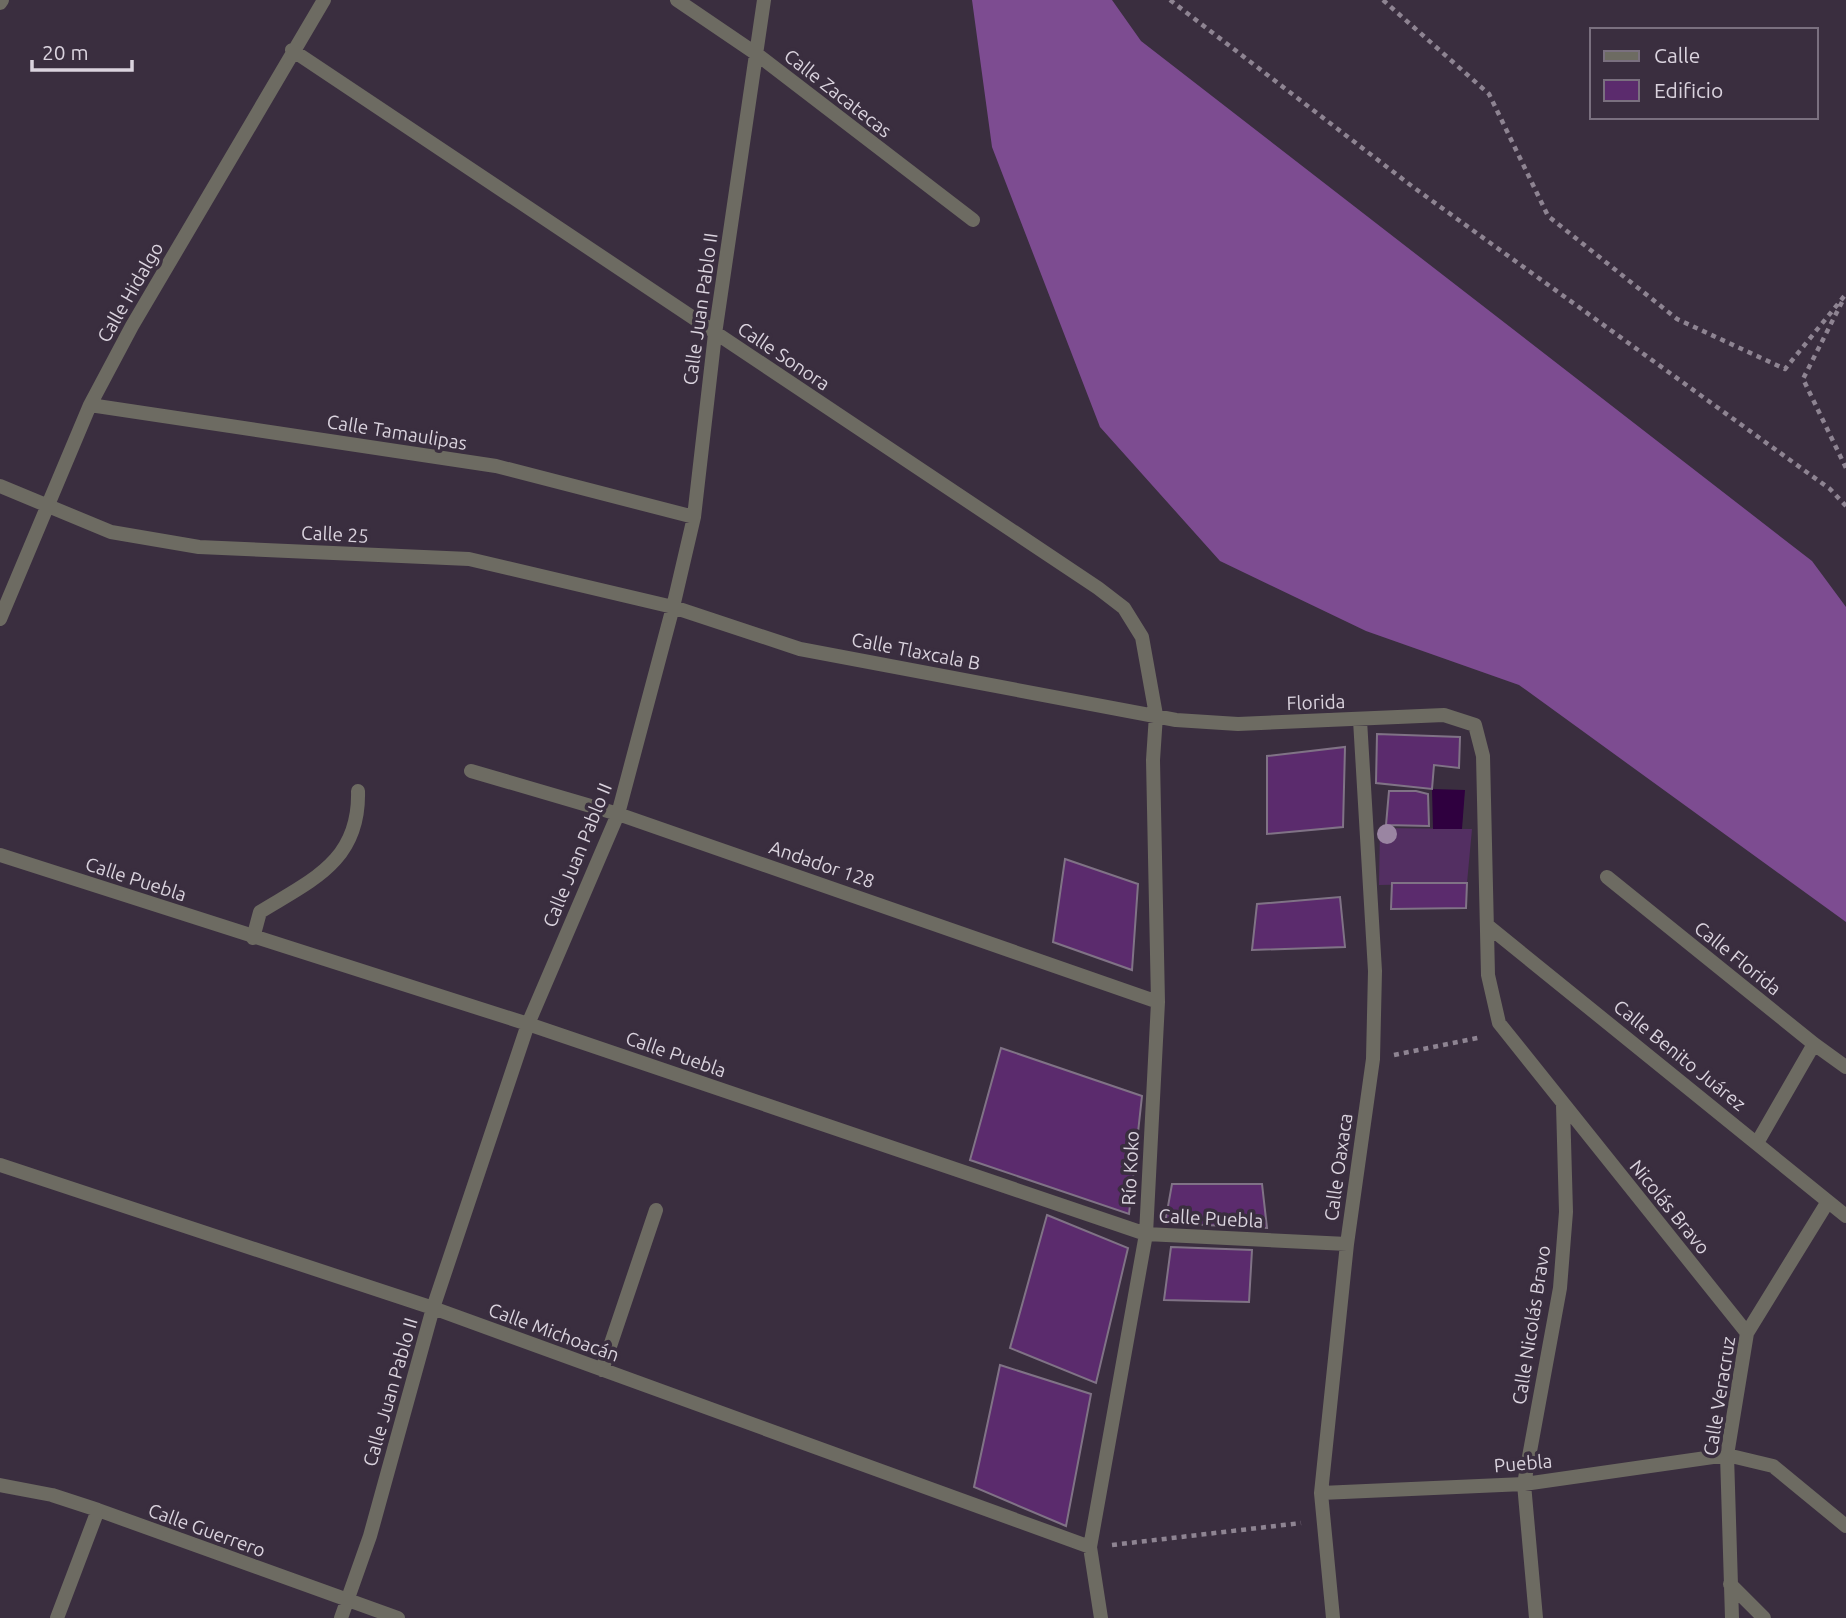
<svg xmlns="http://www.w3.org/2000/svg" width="1846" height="1618" font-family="Ubuntu,sans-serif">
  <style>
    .green { fill: #532f62 }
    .forest { fill: #7d4c91 }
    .water { fill: #2f003f }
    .building { fill: #5b2b6d; stroke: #807386; stroke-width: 2 }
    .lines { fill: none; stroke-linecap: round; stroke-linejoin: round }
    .path { stroke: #8e8492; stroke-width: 4.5; stroke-dasharray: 5 5; stroke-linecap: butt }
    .minor { stroke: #6d6b62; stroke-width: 14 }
    .tree { fill: #9a85a2 }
    .labels { text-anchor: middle; stroke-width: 7; stroke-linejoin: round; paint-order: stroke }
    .street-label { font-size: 19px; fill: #dad3de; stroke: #3a2e3f }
  </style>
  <rect width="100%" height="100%" fill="#3a2e3f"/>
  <path class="green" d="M1380,828l92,1 -5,54 -88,2z"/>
  <path class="forest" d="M972,0h140l29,41 671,520 34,46v315l-327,-237 -153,-54 -146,-70 -120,-134 -108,-280z"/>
  <path class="water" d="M1432,789l33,1 -3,39h-29z"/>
  <path class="building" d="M1377,734l83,3 -1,31 -25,-3 -2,24 -56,-6z
    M1345,747l-2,80 -76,7v-78z
    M1389,791h27l12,3 1,32 -43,-1z
    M1065,859l73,25 -6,86 -79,-28z
    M1392,883h75l-1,25 -75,1z
    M1340,897l5,50 -93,3 5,-46z
    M1001,1048l141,48 -13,118 -159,-54z
    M1172,1184h90l5,44 -102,-5z
    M1047,1215l81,33 -32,135 -86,-35z
    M1171,1247l81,3 -3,52 -85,-2z
    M1000,1365l91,29 -25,132 -92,-39z"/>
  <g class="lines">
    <path class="path" d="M1170,0l243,187 417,302 16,17
      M1383,0l106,94 59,122 129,103 108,50 61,-75
      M1842,302l-39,77 43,89
      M1394,1055l88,-18
      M1112,1545l189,-22"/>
    <path class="minor" d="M677,0l81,55 215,165
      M0,3l2,-3
      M292,50l806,538 26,20 18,29 14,78 -3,45 5,242 -12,232 -56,313 11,71
      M90,405l406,61 198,51
      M0,486l111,46 88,15 270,12 204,48 127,42 376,71 62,4 206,-9 31,10 8,31 5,219 11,48 248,310
      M0,619l90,-214 42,-79 192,-326
      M471,771l147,43 540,188
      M0,855l528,169 618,210 201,10
      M1607,877l207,167 32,23
      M1488,926l358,290
      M253,938l7,-26c52,-32 100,-51 98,-121
      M1757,1143l57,-99
      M0,1165l433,143 657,239
      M602,1370l54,-160
      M0,1485l52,10 46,15 300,108
      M1321,1493l203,-9 203,-29 46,11 73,60
      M1730,1584l34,34
      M57,1618l41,-108
      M341,1618l29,-82 63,-228 95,-284 90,-210 55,-207 21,-90 21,-183 49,-334
      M1333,1618l-12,-125 26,-249 26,-185 2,-88 -15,-251
      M1536,1618l-12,-134 36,-196 6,-76 -3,-107
      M1732,1618l-5,-163 20,-122 80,-130"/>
  </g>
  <circle class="tree" cx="1387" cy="834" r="10"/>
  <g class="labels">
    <g class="street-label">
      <text transform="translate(838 93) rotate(38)" y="7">Calle Zacatecas</text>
      <text transform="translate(130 292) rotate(-60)" y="7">Calle Hidalgo</text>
      <text transform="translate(700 309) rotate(-82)" y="7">Calle Juan Pablo II</text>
      <text transform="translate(784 356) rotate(34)" y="7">Calle Sonora</text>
      <text transform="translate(397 432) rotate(9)" y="7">Calle Tamaulipas</text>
      <text transform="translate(335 534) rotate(3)" y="7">Calle 25</text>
      <text transform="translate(916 651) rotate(11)" y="7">Calle Tlaxcala B</text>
      <text transform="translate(1316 702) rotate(-2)" y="7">Florida</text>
      <text transform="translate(577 855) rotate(-68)" y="7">Calle Juan Pablo II</text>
      <text transform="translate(822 864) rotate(19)" y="7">Andador 128</text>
      <text transform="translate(136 879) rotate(18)" y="7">Calle Puebla</text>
      <text transform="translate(1738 958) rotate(39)" y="7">Calle Florida</text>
      <text transform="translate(676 1054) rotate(19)" y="7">Calle Puebla</text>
      <text transform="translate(1680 1055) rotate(39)" y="7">Calle Benito Juárez</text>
      <text transform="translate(1338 1167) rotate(-82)" y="7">Calle Oaxaca</text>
      <text transform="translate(1130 1168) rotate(-87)" y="7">Río Koko</text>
      <text transform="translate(1670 1207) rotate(51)" y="7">Nicolás Bravo</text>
      <text transform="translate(1211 1218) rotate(3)" y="7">Calle Puebla</text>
      <text transform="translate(1531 1325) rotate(-81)" y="7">Calle Nicolás Bravo</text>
      <text transform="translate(554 1332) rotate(20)" y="7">Calle Michoacán</text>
      <text transform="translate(390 1392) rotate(-74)" y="7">Calle Juan Pablo II</text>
      <text transform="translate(1719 1396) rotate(-81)" y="7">Calle Veracruz</text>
      <text transform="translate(1523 1463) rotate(-5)" y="7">Puebla</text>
      <text transform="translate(207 1530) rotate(20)" y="7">Calle Guerrero</text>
    </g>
  </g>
  <rect x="1590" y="28" width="228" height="91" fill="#3a2e3f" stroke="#7a707f" stroke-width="2"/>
  <rect x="1604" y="51" width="35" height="10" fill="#6d6b62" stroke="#7a707f" stroke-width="2"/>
  <text x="1654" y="63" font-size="21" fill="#dad3de">Calle</text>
  <rect x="1604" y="80" width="35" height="21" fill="#5b2b6d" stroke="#7a707f" stroke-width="2"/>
  <text x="1654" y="98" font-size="21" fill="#dad3de">Edificio</text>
  <path d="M32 60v10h100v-10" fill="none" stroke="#dad3de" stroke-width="3.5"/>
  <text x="42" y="60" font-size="21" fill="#dad3de" stroke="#3a2e3f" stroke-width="5" paint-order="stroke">20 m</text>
</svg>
